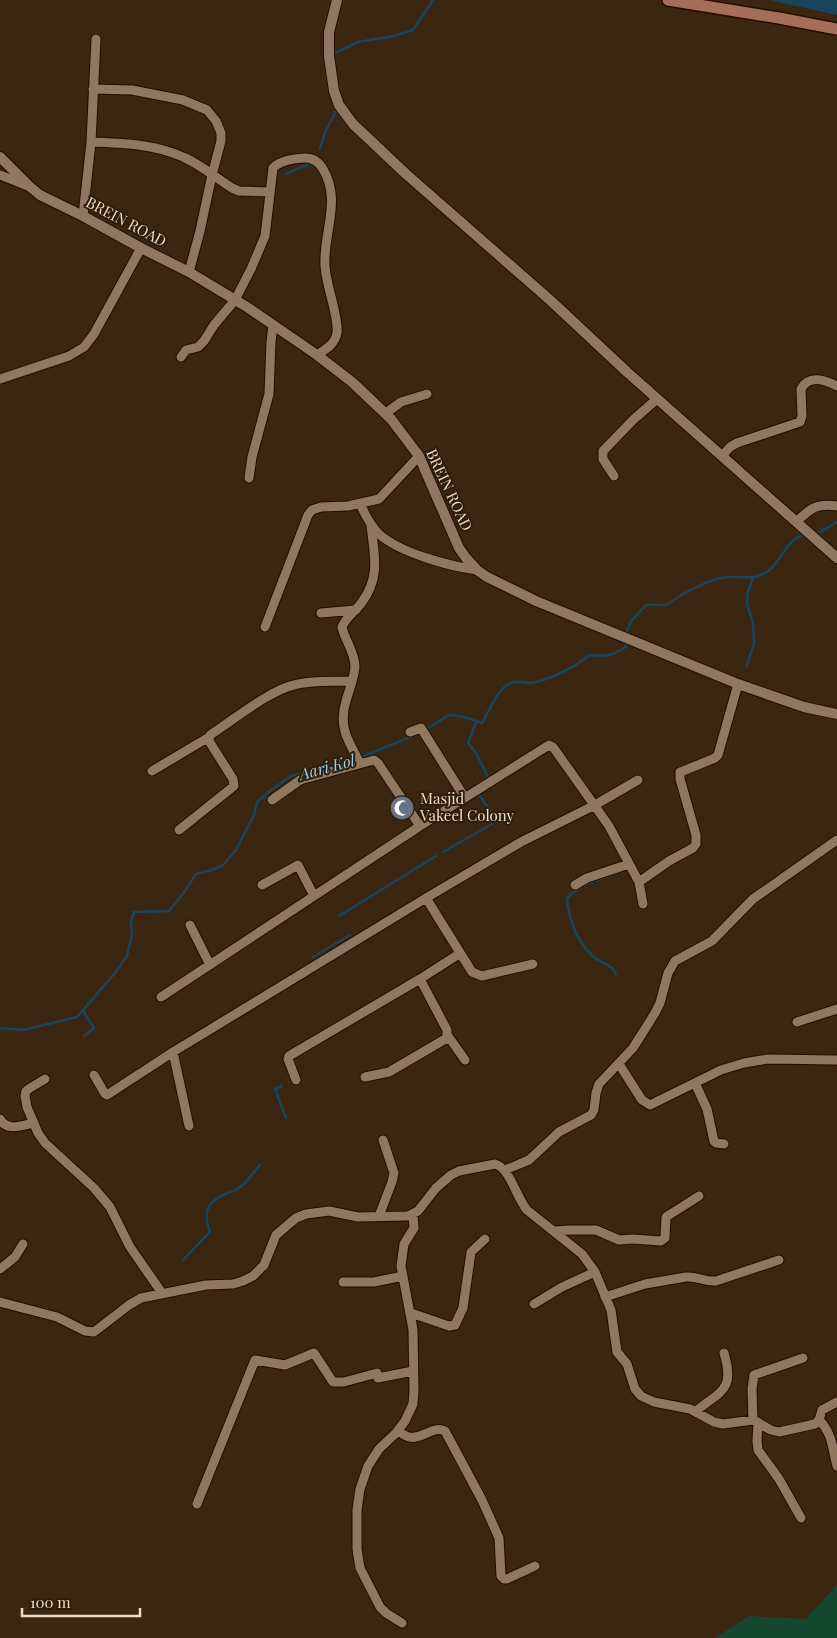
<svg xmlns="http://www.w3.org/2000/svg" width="837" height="1638" font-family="'Playfair Display',serif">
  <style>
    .green { fill: #15472e }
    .water { fill: #1a445a }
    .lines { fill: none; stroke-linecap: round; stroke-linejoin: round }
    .stream { stroke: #1a445a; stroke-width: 2.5 }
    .minor-casing { stroke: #200f00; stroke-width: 11 }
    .tertiary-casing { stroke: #200f00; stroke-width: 12 }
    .secondary-casing { stroke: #200f00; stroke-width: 14 }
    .minor { stroke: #8f7760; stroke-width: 9 }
    .tertiary { stroke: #8f7760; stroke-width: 10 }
    .secondary { stroke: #a46e58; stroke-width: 11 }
    .labels { text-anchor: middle; stroke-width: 4; stroke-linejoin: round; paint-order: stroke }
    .street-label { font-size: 15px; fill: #ebded1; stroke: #301d07 }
    .poi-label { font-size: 15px; fill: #ebded1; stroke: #301d07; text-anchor: start }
    .water-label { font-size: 16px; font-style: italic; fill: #94cff2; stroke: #301d07 }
  </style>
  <rect width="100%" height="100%" fill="#3a2611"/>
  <path class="green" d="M837,1585v53h-122l34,-22 57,3z"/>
  <path class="water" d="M769,0h68v15z"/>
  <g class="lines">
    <path class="stream" d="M335,53l23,-11 36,-6 19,-6 20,-30
      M320,148l6,-18 11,-20
      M286,174l27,-12
      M816,534l8,-4 13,-8
      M626,634l5,-13 15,-16c7,-2 15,2 22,-1 5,-2 8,-6 13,-9 14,-7 30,-16 46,-18 17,-1 26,4 41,-6 12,-8 20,-33 34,-35
      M746,667l8,-23 -1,-21 -6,-19 1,-12 5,-14
      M476,722l-8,21 8,10 13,26
      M425,730l24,-15 15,2 18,6c7,-12 14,-30 25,-38 8,-6 15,-2 23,-2 15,-1 48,-17 59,-28 16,2 22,1 37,-8v-2
      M347,763l73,-30
      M443,852l54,-31 -19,-28
      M339,916l97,-60
      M313,957l37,-22
      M616,974c-3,-8 -11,-10 -18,-14 -20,-14 -29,-39 -31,-62l16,-13 42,-15
      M83,1011l11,17 -10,8
      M0,1028l23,2 54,-13 38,-44 12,-17 5,-22 -1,-13 3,-9 35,-1 16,-20 11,-17 16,-4 11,-5 13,-15 18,-35 3,-13 14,-12 20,-14 51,-12
      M282,1086l-7,3 11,29
      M183,1260l27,-28c-7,-19 -4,-29 15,-38 3,-2 7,-2 11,-4 9,-5 17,-17 24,-25"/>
    <defs>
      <path id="minor" d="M93,89l39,1 51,10 24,10 9,11 5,12v8l-9,34 -12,56 -11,41
        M91,142c31,1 63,2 92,15 17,7 33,21 49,31l7,3 31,1
        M0,175l28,11
        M83,216l8,-74 5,-103
        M181,357l5,-7 12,-3 6,-6 10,-16 21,-25 16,-31 14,-33 8,-68c6,-7 22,-10 32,-10 8,0 14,4 18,11 19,32 0,63 2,97 1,20 14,50 12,67 -2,11 -11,16 -20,22
        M0,379l69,-23 15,-9 10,-13 47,-86
        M386,413l15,-11 26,-8
        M722,456l8,-9 7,-4 63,-21 2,-6 -1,-27c8,-15 24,-9 36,-3
        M614,476l-11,-17v-8l30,-31 24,-21
        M249,478l3,-21 17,-63 2,-52 2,-17
        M360,504c5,10 10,22 19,30 21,19 70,32 98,36
        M796,522c15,-14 20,-19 41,-16
        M321,613l35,-3
        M265,627l43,-112 4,-5 9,-3 27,-1 31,-7 40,-43
        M410,732l11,-4 44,70
        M360,763c-12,-22 -22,-37 -14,-62 3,-11 8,-22 9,-34 0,-15 -10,-26 -13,-40 4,-10 15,-17 20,-25 19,-26 12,-47 9,-77
        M152,771l57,-34
        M272,800l28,-20 74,-20 4,3 42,63
        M179,830l55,-44 -1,-7 -24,-38 1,-6c22,-14 60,-45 84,-50 18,-5 39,-3 58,-4
        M639,882l30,-21 24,-13 3,-4v-9l-16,-56v-7l3,-1 32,-13 3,-3 20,-71
        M262,885l36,-20 16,31
        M575,885l12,-7 42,-14
        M426,898l46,74 10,4 51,-12
        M190,925l20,40
        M161,997l259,-171 129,-81 4,2 56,79 30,56 4,22
        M797,1022l40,-13
        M448,1036l17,24
        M173,1052l16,74
        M619,1064l23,36 8,5 71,-35 23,-7 24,-4 68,1
        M94,1075l11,19 2,1 66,-43 253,-154 95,-56 74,-37 43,-25
        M365,1077l24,-5 58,-34v-8l-27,-51
        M45,1079l-15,9 -4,3 -1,5 2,11 11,26 7,10 49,45 16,19 20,40 32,46
        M296,1080l-8,-21 1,-3 131,-77 39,-25
        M695,1083l12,26 7,32 2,2 8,1
        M0,1119c7,13 22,6 34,4
        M505,1170l24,-10 30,-28 32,-17 3,-5 2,-17 3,-9 34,-36 22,-35 5,-10 8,-30 7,-12 37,-20 41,-42 84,-59
        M379,1216l13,-34 2,-9 -11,-33
        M554,1231l15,-1h27l23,10 14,-1 28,2 4,-3 1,-21 33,-21
        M0,1269l15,-12 8,-13
        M343,1282h31l29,-6
        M605,1297l40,-13 41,-7c11,-1 19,5 30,4l63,-21
        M0,1302l57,15 28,14 9,1 35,-27 12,-7 65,-13 27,-1 10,-3 10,-5 11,-11 12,-30 20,-17 10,-4 23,-3 29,6 50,-1 10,-5 18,-23 15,-13 8,-4 36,-7c15,4 21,33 32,46l55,44 13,18 16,38 6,42 10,12 8,25 6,7 13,6 36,7 24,13 9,2 30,-4 18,10 8,2 36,-8 4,-4 3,-10 15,-8
        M534,1304l28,-17 33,-15
        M411,1313l38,13 6,-1 8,-17 8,-56 14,-13
        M696,1411c26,-21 39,-21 28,-58
        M753,1420l-1,-31 2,-14 49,-17
        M819,1420c14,14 13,28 18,46
        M758,1422l-1,19 1,9 21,29 22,39
        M398,1431c3,2 7,5 11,6 13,3 24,-12 36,-6l37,69 17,38 2,38 3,3h3l28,-13
        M197,1504l58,-144 30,5 29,-12 19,29h11l33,-9 1,5 35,-7
        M402,1623l-16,-10 -6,-6 -20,-39 -3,-19v-39l3,-21 8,-23 11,-17 17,-16 9,-12 8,-17 1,-13 -1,-61 -12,-64 3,-22 10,-16 -1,-14"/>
      <path id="tertiary" d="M337,0l-8,32v24l5,35 5,14 14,19 53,50 144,126 77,72 210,186
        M0,157l29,29 11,9 43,21 58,32 48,24 58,35 70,48 35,27 39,37 28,37 40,92 7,10 11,12 10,7 49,24 202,83 66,23 33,7"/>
      <path id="secondary" d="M668,0l111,18 58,11"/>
    </defs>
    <use href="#minor" class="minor-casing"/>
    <use href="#tertiary" class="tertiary-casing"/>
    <use href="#secondary" class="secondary-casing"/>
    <use href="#minor" class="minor"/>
    <use href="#tertiary" class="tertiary"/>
    <use href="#secondary" class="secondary"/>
  </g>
  <defs>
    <symbol id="mosque-disc" viewBox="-11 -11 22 22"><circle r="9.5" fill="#6b7280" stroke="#301d07"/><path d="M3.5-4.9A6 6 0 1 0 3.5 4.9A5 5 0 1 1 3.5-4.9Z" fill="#fff"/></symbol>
  </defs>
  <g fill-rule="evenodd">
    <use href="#mosque-disc" x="388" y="794" width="28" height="28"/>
  </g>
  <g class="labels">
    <g class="street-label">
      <text transform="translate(126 222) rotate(28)" y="5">BREIN ROAD</text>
      <text transform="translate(449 490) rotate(65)" y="5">BREIN ROAD</text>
    </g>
    <g class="poi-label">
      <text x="420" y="804">Masjid<tspan x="420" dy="17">Vakeel Colony</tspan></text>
    </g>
    <g class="water-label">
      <text transform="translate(327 767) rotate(-15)" y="6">Aari Kol</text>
    </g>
  </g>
  <path d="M22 1608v8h118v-8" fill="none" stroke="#ebded1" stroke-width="2.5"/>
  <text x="30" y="1608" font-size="15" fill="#ebded1" stroke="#301d07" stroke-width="4" paint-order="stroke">100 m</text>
</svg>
